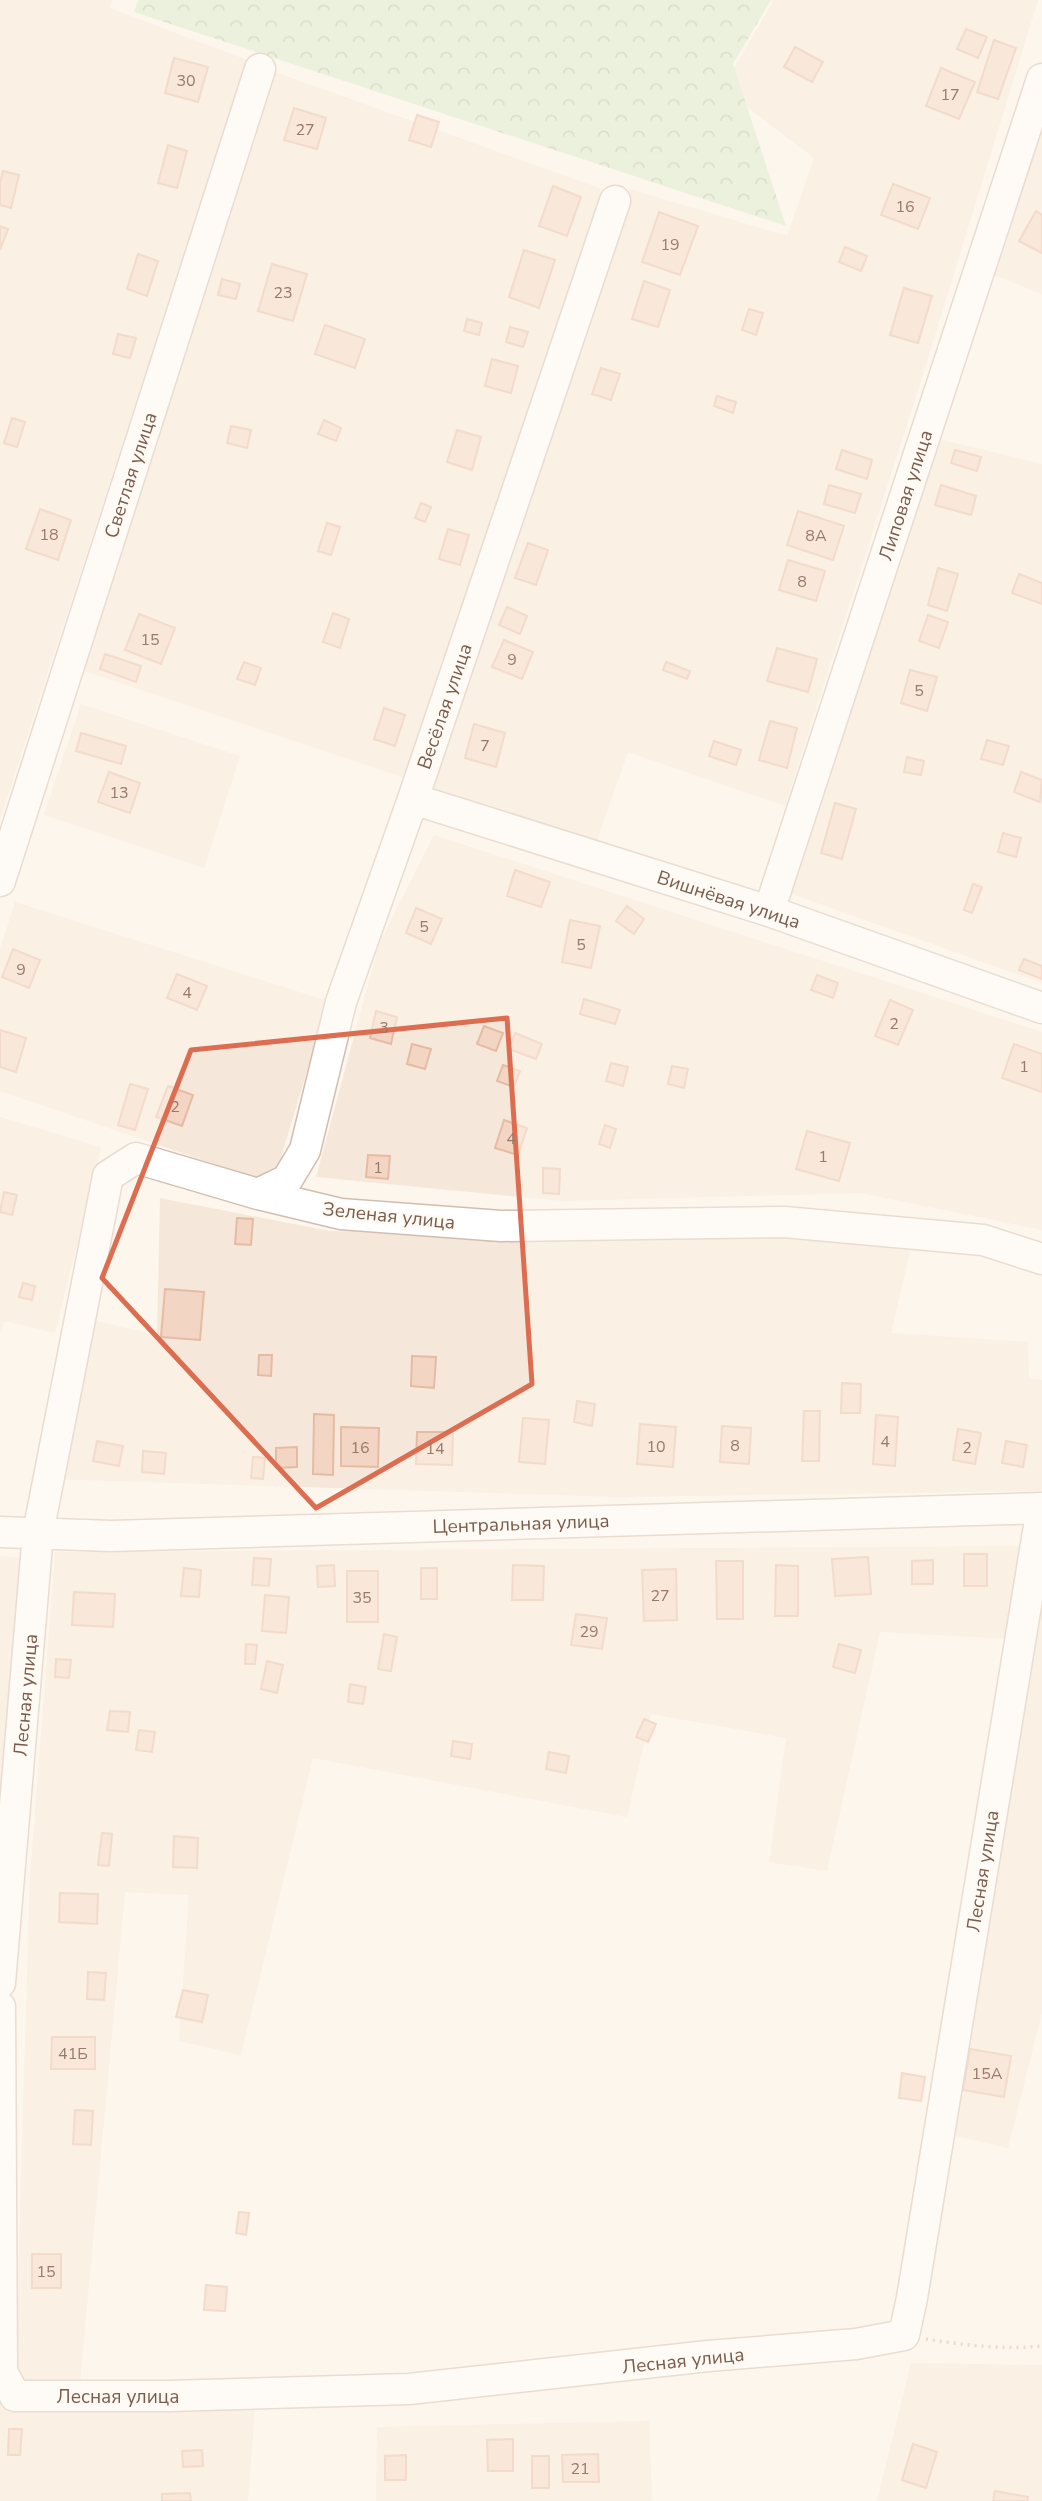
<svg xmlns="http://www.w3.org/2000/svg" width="1042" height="2501" font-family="'Nunito Sans',sans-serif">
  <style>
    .residential { fill: #f5e8da }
    .forest { fill: url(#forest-crowns) }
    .building { fill: #f3d5c3; stroke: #e6bba3; stroke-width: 2 }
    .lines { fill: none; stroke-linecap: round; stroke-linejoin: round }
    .minor-casing { stroke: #d1beb0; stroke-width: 33 }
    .path { stroke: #d9b8a5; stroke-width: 3.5; stroke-dasharray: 2 5; stroke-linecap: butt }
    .minor { stroke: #fff; stroke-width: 30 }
    .marked { fill: none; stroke: #dc6d51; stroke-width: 5; stroke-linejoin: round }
    .labels { text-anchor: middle; stroke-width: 5; stroke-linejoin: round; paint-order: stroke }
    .number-label { font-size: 16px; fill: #987a6a }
    .street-label { font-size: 19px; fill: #7a5c4d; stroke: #fffaf3 }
  </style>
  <defs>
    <pattern id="forest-crowns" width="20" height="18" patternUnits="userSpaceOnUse" patternTransform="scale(1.75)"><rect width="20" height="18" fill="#d8ecc9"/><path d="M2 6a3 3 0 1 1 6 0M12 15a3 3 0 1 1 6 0" fill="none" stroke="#b4c2a5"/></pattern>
  </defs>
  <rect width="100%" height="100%" fill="#fdf6ec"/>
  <path class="residential" d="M0,0h112l-2,8 137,52 -247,760z
    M774,0h264l-113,368 -140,438 -157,-54 -32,91 -167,-50 201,-604 157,47 27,-78 -92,-70z
    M272,71l330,118 -197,589 -321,-107z
    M1042,109v185l-56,-22z
    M935,438l107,26v519l-253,-90z
    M81,704l159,52 -36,112 -160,-53z
    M434,835l608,197v198l-181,-37 -299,8 -246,-24 63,-233z
    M15,902l313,99 -55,183 -273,-93v-142z
    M0,1117l101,30 -46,186 -50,-12 -5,11z
    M160,1198l170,33 316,2 267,6 -22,94 137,9 1,36 13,2v111l-425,6 -568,-18 35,-161 73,17z
    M1031,1546l-20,93 -131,-7 -53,239 -58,-9 17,-124 -135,-24 -24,103 -314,-59 -72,297 -62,-14 10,-146 -64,-3 -45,491 -65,-3 15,-502 25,-326z
    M0,1556l21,2 -21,332z
    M1042,1596v416l-34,136 -61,-14z
    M911,2363l131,2v136h-165z
    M0,2403l255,7 -7,91h-248z
    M649,2421l3,80h-276l1,-74z"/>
  <path class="forest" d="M138,0h633l-38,64 53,162 -652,-214z"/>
  <path class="building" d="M966,29l21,8 -9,21 -21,-9z
    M994,40l22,8 -18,51 -21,-7z
    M795,47l28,15 -11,20 -28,-15z
    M174,58l34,9 -10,35 -33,-9z
    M941,68l34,14 -16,37 -33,-13z
    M294,108l32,10 -9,31 -33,-9z
    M417,115l22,7 -8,25 -22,-7z
    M168,145l19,6 -10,37 -19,-5z
    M3,171l16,4 -8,33 -11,-3v-22z
    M893,184l37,14 -12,31 -37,-14z
    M553,186l28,11 -14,39 -28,-10z
    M1036,211l6,4v38l-23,-12z
    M659,212l39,14 -18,49 -38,-13z
    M0,226l8,3 -8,21z
    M845,247l22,9 -6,15 -22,-9z
    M524,250l31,10 -16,48 -30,-11z
    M138,254l20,7 -11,35 -20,-7z
    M272,264l35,10 -14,47 -35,-10z
    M222,279l18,5 -4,15 -18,-4z
    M644,281l26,9 -12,37 -26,-8z
    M904,288l28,8 -14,47 -28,-8z
    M749,309l14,4 -7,22 -14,-5z
    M467,319l15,4 -3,12 -15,-4z
    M325,325l40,14 -10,29 -40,-14z
    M510,327l18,5 -5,15 -17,-5z
    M118,334l18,4 -6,20 -17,-4z
    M492,359l26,7 -7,27 -26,-7z
    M601,368l19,6 -9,26 -19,-6z
    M717,396l19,6 -3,11 -19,-7z
    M12,418l13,4 -8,25 -13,-4z
    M324,420l17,8 -5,13 -18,-7z
    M231,426l20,4 -4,18 -20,-5z
    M457,430l24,7 -9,33 -25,-8z
    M842,450l30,10 -5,19 -31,-10z
    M955,450l26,7 -4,14 -26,-8z
    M829,485l32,9 -6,19 -31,-9z
    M941,485l35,11 -5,19 -36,-10z
    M421,503l10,4 -6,15 -10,-4z
    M40,509l31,11 -13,40 -32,-11z
    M798,511l46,15 -11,34 -46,-15z
    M327,523l13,4 -9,28 -13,-4z
    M448,529l21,6 -9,30 -21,-6z
    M528,543l20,7 -12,35 -21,-7z
    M788,560l37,11 -9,30 -37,-11z
    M938,568l20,6 -11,37 -19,-6z
    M1019,574l23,9v21l-30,-11z
    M507,607l20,9 -7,18 -21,-9z
    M333,613l16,6 -9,29 -17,-6z
    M139,614l36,14 -14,36 -36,-14z
    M928,615l20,7 -9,26 -20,-7z
    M504,640l29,12 -11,27 -30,-12z
    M777,648l40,11 -9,33 -41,-11z
    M105,654l36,12 -5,16 -36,-13z
    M244,662l17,6 -6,17 -18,-6z
    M666,662l24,9 -3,8 -24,-9z
    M910,670l27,7 -10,34 -26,-8z
    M384,708l21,7 -10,31 -21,-7z
    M770,721l27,7 -10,40 -28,-8z
    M474,724l31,9 -9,34 -31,-9z
    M81,733l45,13 -5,18 -45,-13z
    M987,740l22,6 -6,19 -22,-6z
    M714,741l27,9 -5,15 -27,-9z
    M907,757l17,4 -3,14 -17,-3z
    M109,772l31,11 -10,30 -32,-11z
    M1021,772l21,8 -2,22 -26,-10z
    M835,803l21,6 -14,50 -21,-6z
    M1003,833l18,5 -5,19 -18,-5z
    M515,870l35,12 -9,25 -34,-11z
    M973,884l9,3 -10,26 -8,-3z
    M627,906l17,13 -10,15 -18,-13z
    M416,908l26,11 -11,25 -25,-11z
    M570,920l30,6 -9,42 -29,-6z
    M13,949l27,11 -11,28 -27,-11z
    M1024,959l18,7v13l-23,-9z
    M177,974l30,12 -10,24 -30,-12z
    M817,975l21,8 -5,15 -22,-8z
    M584,999l36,11 -5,14 -35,-10z
    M890,1000l23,10 -15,35 -23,-9z
    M376,1011l21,6 -6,27 -21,-6z
    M484,1026l19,7 -7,18 -19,-7z
    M0,1030l26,8 -10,34 -16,-5z
    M515,1033l27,11 -6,15 -27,-10z
    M412,1044l19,5 -6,20 -18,-5z
    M1014,1044l28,10v38l-40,-14z
    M611,1063l17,4 -5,19 -17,-5z
    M503,1065l17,6 -6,16 -17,-6z
    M672,1066l16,3 -4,19 -16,-4z
    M130,1084l18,5 -13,41 -17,-5z
    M168,1086l25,9 -11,31 -26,-9z
    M504,1120l23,8 -9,27 -23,-7z
    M605,1125l11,4 -6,19 -11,-4z
    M807,1131l43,12 -11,38 -43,-12z
    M368,1155l22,1 -2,23 -22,-2z
    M543,1168l17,1 -1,25 -16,-1z
    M4,1192l13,3 -5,20 -12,-3z
    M237,1218l16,1 -2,26 -16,-1z
    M23,1283l12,3 -3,14 -13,-3z
    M165,1289l39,3 -4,48 -39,-3z
    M259,1355h13l-1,21 -13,-1z
    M412,1356l24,1 -2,31 -23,-2z
    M842,1383l19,1 -1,29h-19z
    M577,1401l18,3 -3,22 -18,-4z
    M804,1411h16l-1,50h-17z
    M314,1414l20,1 -1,60 -20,-1z
    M876,1415l22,2 -3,49 -22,-2z
    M523,1418l26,2 -4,44 -26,-2z
    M640,1424l36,3 -3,40 -36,-3z
    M722,1426l29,2 -2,36 -29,-2z
    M341,1427l38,1 -1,39 -37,-1z
    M958,1429l23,4 -6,31 -22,-4z
    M417,1432h36l-1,33 -36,-1z
    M97,1441l26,5 -4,20 -26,-5z
    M1006,1441l21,4 -4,22 -21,-4z
    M297,1447v20l-21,1v-20z
    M143,1451l23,2 -2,21 -22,-2z
    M253,1457l12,1 -2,21 -12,-1z
    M964,1554h23v32h-23z
    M868,1557l3,37 -36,2 -3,-37z
    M254,1558l17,1 -2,27 -17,-1z
    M933,1560v24h-21v-23z
    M716,1561h27v58h-26z
    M334,1565l1,21 -17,1 -1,-21z
    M513,1565l31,1 -1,34h-31z
    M776,1565l22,1v50h-23z
    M184,1568l17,2 -2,27 -18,-1z
    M421,1568h16v31h-16z
    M676,1569l1,51 -33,1 -2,-51z
    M347,1571h31v51h-31z
    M74,1592l41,2 -2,33 -41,-2z
    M265,1595l24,2 -3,36 -24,-2z
    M576,1614l31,4 -5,31 -31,-4z
    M384,1634l13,3 -6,34 -13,-2z
    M246,1644l11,1 -2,19h-10z
    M839,1644l22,6 -6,23 -22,-6z
    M56,1659l15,1 -2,18 -14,-1z
    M267,1661l16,4 -6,28 -16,-4z
    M350,1684l16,3 -3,17 -15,-2z
    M110,1711l20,1 -2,20 -21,-2z
    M644,1719l12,5 -8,18 -12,-5z
    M139,1730l16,2 -3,20 -16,-2z
    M453,1741l19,3 -2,15 -19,-3z
    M549,1752l20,4 -3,17 -20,-4z
    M102,1833l10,1 -3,32 -11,-1z
    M174,1836l24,2 -1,30 -24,-1z
    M60,1893l38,1 -1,30 -38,-2z
    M88,1972l18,1 -2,27 -17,-1z
    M183,1990l25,5 -6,27 -26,-5z
    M52,2037h43v32h-44z
    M970,2049l41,7 -7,41 -41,-7z
    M902,2073l23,4 -4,24 -22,-3z
    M75,2110l18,1 -2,34 -18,-1z
    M239,2212l10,1 -3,22 -10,-2z
    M32,2254h29v34h-29z
    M206,2285l21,2 -2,24 -21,-1z
    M9,2429h13l-2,26h-12z
    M513,2439v32h-25l-1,-31z
    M913,2444l24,8 -11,36 -24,-8z
    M202,2450l1,16 -20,1 -1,-16z
    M598,2454l1,28h-36l-1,-27z
    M406,2455v25h-21v-24z
    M532,2456h17v32h-17z
    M995,2491l33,6 -1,4h-34z
    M190,2493l1,8h-29v-7z"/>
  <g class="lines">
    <defs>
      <path id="minor" d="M413,799l356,112 273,97
        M0,881l260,-812
        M769,911l273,-832
        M258,1194l29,-14 18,-30 36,-148 72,-203 202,-598
        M0,1532l111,4 931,-28 -130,790 -8,37 -48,9 -148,12 -299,33 -241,7h-153l-13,-24 -2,-365
        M0,1983l38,-450 70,-357 28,-18 122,36 83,20 160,12 283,-4 199,18 59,19"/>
    </defs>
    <use href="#minor" class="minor-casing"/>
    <path class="path" d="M926,2339c38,6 78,11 116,7"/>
    <use href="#minor" class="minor"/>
  </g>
  <path d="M0 0H1042V2501H0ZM507,1018l25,366 -216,124 -214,-230 89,-228z" fill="#fdf6ec" fill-opacity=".55" fill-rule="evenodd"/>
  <path class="marked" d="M507,1018l25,366 -216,124 -214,-230 89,-228z"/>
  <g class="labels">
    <g class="number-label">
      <text x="186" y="86">30</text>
      <text x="950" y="100">17</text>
      <text x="305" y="135">27</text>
      <text x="905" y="212">16</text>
      <text x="670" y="250">19</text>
      <text x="283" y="298">23</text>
      <text x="49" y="540">18</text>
      <text x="816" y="541">8А</text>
      <text x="802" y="587">8</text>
      <text x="150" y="645">15</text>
      <text x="512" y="665">9</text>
      <text x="919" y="696">5</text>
      <text x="485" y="751">7</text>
      <text x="119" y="798">13</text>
      <text x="424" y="932">5</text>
      <text x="581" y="950">5</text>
      <text x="21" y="975">9</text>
      <text x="187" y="998">4</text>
      <text x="894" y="1029">2</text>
      <text x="384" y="1033">3</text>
      <text x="1024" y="1072">1</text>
      <text x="175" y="1112">2</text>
      <text x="511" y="1144">4</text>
      <text x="823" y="1162">1</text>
      <text x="378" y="1173">1</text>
      <text x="885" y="1447">4</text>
      <text x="735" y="1451">8</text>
      <text x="656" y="1452">10</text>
      <text x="360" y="1453">16</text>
      <text x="967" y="1453">2</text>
      <text x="435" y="1454">14</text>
      <text x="660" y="1601">27</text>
      <text x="362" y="1603">35</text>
      <text x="589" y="1637">29</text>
      <text x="73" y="2059">41Б</text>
      <text x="987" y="2079">15А</text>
      <text x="46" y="2277">15</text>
      <text x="580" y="2474">21</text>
    </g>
    <g class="street-label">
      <text transform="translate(130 475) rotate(-72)" y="7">Светлая улица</text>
      <text transform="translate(905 495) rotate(-72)" y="7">Липовая улица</text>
      <text transform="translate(444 706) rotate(-71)" y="7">Весёлая улица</text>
      <text transform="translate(729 899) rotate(18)" y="7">Вишнёвая улица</text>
      <text transform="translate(389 1215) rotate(6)" y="7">Зеленая улица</text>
      <text transform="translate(521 1523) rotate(-2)" y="7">Центральная улица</text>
      <text transform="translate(25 1695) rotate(-85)" y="7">Лесная улица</text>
      <text transform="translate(982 1871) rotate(-81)" y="7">Лесная улица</text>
      <text transform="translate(683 2360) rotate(-6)" y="7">Лесная улица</text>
      <text x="118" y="2403">Лесная улица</text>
    </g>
  </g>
</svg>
